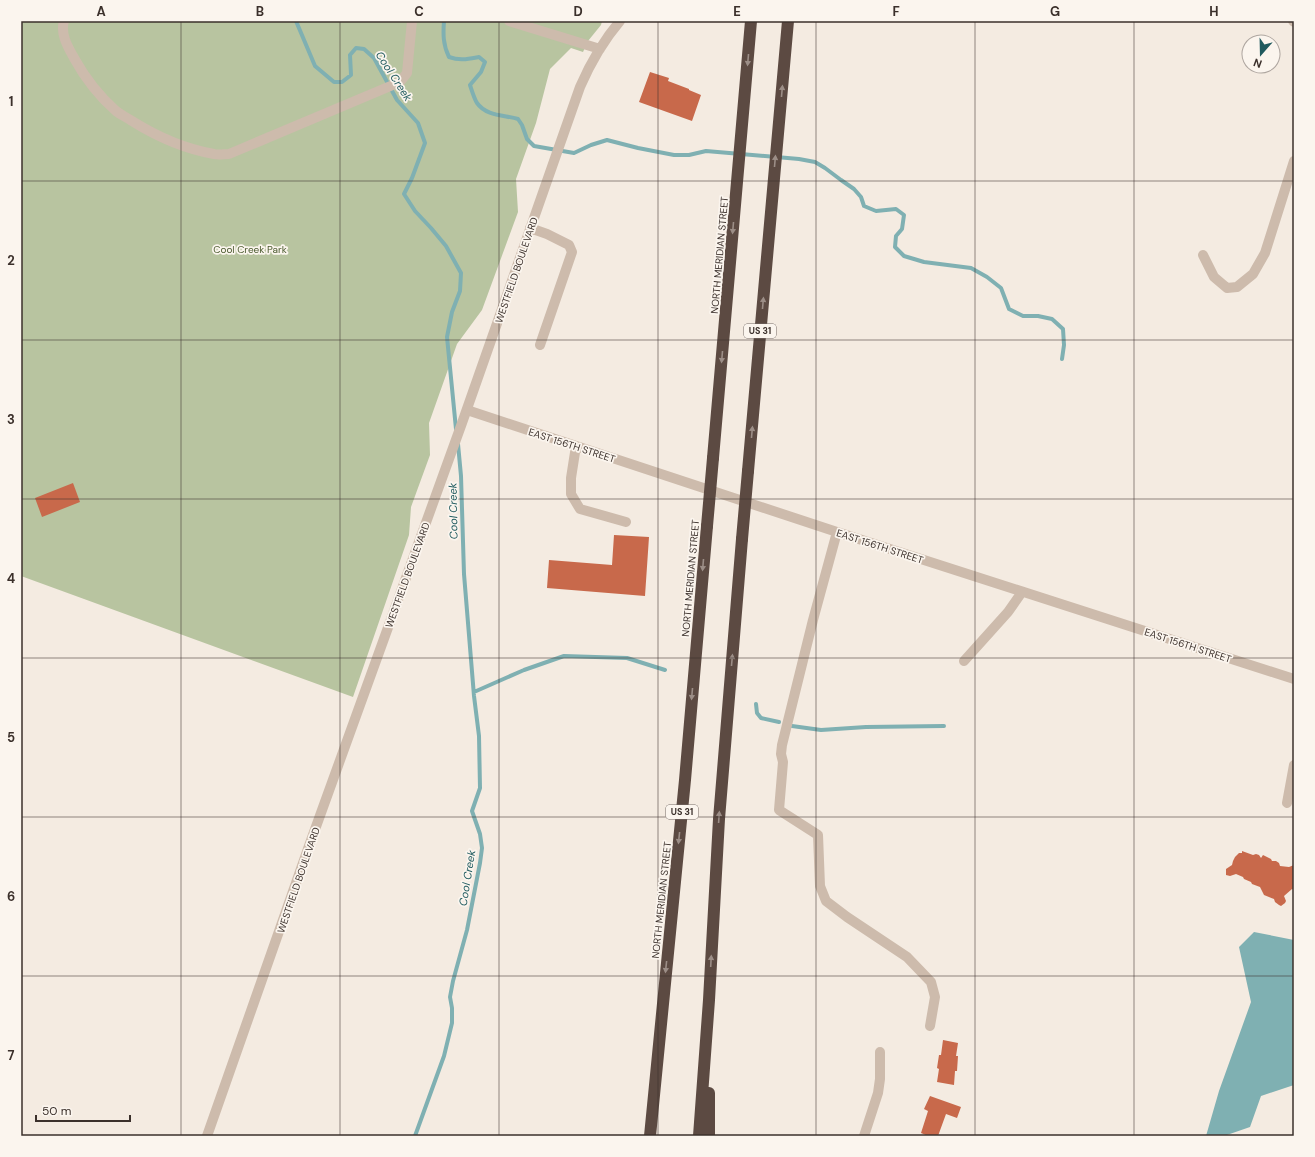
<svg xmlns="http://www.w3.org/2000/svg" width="1315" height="1157" font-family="'DM Sans',sans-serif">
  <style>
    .green { fill: #b8c4a0 }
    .water { fill: #7fb0b2 }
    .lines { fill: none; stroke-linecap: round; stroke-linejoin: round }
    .stream { stroke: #7fb0b2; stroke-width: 4 }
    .building { fill: #c8694b }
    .minor { stroke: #cdbbac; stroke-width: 10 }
    .highway { stroke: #5c4a42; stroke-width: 12 }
    .highway-bridge { stroke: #5c4a42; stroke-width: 12 }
    .oneway { fill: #9c8e87 }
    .grid { fill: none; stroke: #3b302b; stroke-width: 1; stroke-opacity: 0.55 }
    .labels { text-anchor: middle; stroke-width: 3.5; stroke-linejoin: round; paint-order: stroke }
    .shield { fill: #fbf5ee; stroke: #756b66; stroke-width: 1 }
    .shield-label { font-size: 9px; font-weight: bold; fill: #3b302b }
    .park-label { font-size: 10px; fill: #4a5a2e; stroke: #fbf5ee }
    .street-label { font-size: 10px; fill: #3b302b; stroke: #fbf5ee }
    .water-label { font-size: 11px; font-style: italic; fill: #1f5a5e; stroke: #fbf5ee }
    .neatline { fill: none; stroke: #3b302b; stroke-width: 1.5 }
    .grid-label { font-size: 13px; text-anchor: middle; font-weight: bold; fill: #3b302b }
  </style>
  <rect width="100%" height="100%" fill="#f4ebe1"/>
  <path class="green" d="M21,21h581l-1,4 -13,16 -5,11 -12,-4 -21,21 -14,54 -20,56 2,33 -36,98 -25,34 -28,79 1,32 -19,52 -2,28 -56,162 -332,-121z"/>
  <path class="water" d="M1254,932l40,8v145l-33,11 -11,31 -26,9h-18l13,-45 32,-89 -12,-55z"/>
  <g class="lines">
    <path class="stream" d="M296,21l19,45 19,16h8l9,-7 -1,-20 6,-7 8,1 10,9 23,42 21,23 7,20 -13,35 -8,16 11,17 16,17 15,18 15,27 -1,18 -8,21 -5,25 9,92
      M444,21c-1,13 -1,24 5,36 11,4 19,2 30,0l6,5 -4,10 -11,13c2,6 4,13 7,18 9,13 27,12 41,16l4,6 5,14 7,7 40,7 17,-8 16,-5 31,8 36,7h15l17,-4 93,8 16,3 10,6 16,12 13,9 7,8 3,9 12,5 20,-2 8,6 -2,14 -6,7 -1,11 9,9 20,6 47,6 16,9 14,11 8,21 14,7h15l14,3 11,10 1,16 -2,14
      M474,692l50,-22 40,-14 63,2 38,12
      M756,704l1,9 4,5 18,4
      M792,726l29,4 45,-3 78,-1
      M415,1136l29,-80 8,-33v-15l-2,-11 3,-16 14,-51 13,-67 2,-15 -2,-14 -8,-23 8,-23 -1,-52 -5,-40 -10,-122 -3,-98 -3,-32"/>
  </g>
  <path class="building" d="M650,72l19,6 -1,3 21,8v1l12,5 -9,26 -53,-19z
    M73,483l7,19 -38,15 -7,-19z
    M614,535l35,2 -4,59 -98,-8 2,-28 63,5z
    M1242,851l11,4 3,-1 3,1 2,3 2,-3 8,4 1,2h4l3,2 1,3 9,1 5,-2v25l-2,-1 -8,7 2,5 -1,2 -4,3 -2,-1 -4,-3 -1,-3 -10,-4 -4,-8 -8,-3 -1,-2 -7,-3 -1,-2 -7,-3 -6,2 -4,-1v-6l6,-4 1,-4 2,-4 4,-4h3z
    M943,1040l15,3 -2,13h2l-1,15h-2l-1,14 -17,-3 2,-13 -2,-1 2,-13h2z
    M930,1096l31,11 -4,11 -11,-4 -8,22h-10l-7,-3 7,-22 -4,-2z"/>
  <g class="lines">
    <path class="minor" d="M64,21c-4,13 4,26 10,37 11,20 25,38 42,53 5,4 10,6 16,10 24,15 53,28 82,33 4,1 10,0 15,0l171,-72 7,-9 5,-52
      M509,21l91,28
      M1293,21l1,1
      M530,228l17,6 22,11 3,7 -32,93
      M1203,255l11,22 13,11 10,-1 16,-13 12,-21 29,-92
      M467,410l370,122 457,147
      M576,446l-5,32v16l9,15 46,13
      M837,532l-24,88 -31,125 -1,9 2,8 -4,48 39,25 2,51 6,15 21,16 60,40 24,25 4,15 -5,29
      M964,661l44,-49 14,-20
      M1287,803l7,-38
      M207,1136l102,-290 153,-423 118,-336c10,-23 23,-46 40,-66
      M864,1136l14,-43 2,-14v-27"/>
    <path class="highway" d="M713,458l38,-437
      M748,471l40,-450
      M709,1093v43
      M650,1136l35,-356 22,-254
      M699,1136l10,-136 10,-181 23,-280"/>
    <path class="highway-bridge" d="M707,526l6,-68
      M742,539l6,-68"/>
  </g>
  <defs><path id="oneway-solid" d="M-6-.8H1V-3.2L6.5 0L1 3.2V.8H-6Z"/></defs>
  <g class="oneway">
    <use href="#oneway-solid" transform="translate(748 60) rotate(95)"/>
    <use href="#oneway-solid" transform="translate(782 91) rotate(-85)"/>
    <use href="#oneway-solid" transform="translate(775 161) rotate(-85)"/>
    <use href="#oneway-solid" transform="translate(733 228) rotate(95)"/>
    <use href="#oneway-solid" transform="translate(763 303) rotate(-85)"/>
    <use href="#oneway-solid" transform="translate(722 357) rotate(95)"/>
    <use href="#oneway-solid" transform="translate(752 432) rotate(-85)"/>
    <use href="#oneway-solid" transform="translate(703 565) rotate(95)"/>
    <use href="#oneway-solid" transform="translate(732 660) rotate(-85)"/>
    <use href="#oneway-solid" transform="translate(692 694) rotate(95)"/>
    <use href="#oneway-solid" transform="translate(719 817) rotate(-86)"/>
    <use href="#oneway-solid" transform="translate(679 838) rotate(96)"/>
    <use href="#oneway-solid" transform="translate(711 961) rotate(-87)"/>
    <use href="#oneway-solid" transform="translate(666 967) rotate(96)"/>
  </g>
  <path class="grid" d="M181,21v1115M340,21v1115M499,21v1115M658,21v1115M816,21v1115M975,21v1115M1134,21v1115M21,181h1273M21,340h1273M21,499h1273M21,658h1273M21,817h1273M21,976h1273"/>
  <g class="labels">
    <g class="shield">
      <rect x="744" y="324" width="32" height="14" rx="3"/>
      <rect x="666" y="805" width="32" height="14" rx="3"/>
    </g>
    <g class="shield-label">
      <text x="760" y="334">US 31</text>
      <text x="682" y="815">US 31</text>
    </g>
    <g class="park-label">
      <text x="250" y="253">Cool Creek Park</text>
    </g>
    <g class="street-label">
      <text transform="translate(719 255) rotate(-85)" y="4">NORTH MERIDIAN STREET</text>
      <text transform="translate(516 270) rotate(-71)" y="4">WESTFIELD BOULEVARD</text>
      <text transform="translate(572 445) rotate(18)" y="4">EAST 156TH STREET</text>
      <text transform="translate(880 546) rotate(18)" y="4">EAST 156TH STREET</text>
      <text transform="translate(407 575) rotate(-70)" y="4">WESTFIELD BOULEVARD</text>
      <text transform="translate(690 578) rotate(-85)" y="4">NORTH MERIDIAN STREET</text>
      <text transform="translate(1188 645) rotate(18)" y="4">EAST 156TH STREET</text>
      <text transform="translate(298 880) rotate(-71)" y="4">WESTFIELD BOULEVARD</text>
      <text transform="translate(661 900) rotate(-84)" y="4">NORTH MERIDIAN STREET</text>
    </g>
    <g class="water-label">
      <text transform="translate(394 76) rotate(57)" y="4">Cool Creek</text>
      <text transform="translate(453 511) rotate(-91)" y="4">Cool Creek</text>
      <text transform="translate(467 878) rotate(-81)" y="4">Cool Creek</text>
    </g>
  </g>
  <rect width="1315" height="1157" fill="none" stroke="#fbf5ee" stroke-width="44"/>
  <g transform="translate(1261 54) rotate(200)"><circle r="19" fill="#fbf5ee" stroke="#aea6a0"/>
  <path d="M0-3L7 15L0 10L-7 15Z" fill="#1f5a5e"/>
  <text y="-6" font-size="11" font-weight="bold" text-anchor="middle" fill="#3b302b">N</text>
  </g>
  <path d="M36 1115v6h94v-6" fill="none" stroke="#3b302b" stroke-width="2"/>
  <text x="42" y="1115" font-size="12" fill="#3b302b" stroke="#fbf5ee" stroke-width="3" paint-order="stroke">50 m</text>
  <rect x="22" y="22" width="1271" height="1113" class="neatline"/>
  <g class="grid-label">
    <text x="101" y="16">A</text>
    <text x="260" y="16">B</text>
    <text x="419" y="16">C</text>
    <text x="578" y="16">D</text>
    <text x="737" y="16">E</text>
    <text x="896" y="16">F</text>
    <text x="1055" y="16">G</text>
    <text x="1214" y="16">H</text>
    <text x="11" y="106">1</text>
    <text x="11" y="265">2</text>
    <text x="11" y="424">3</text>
    <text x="11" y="583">4</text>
    <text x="11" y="742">5</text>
    <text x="11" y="901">6</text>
    <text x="11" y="1060">7</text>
  </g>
</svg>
